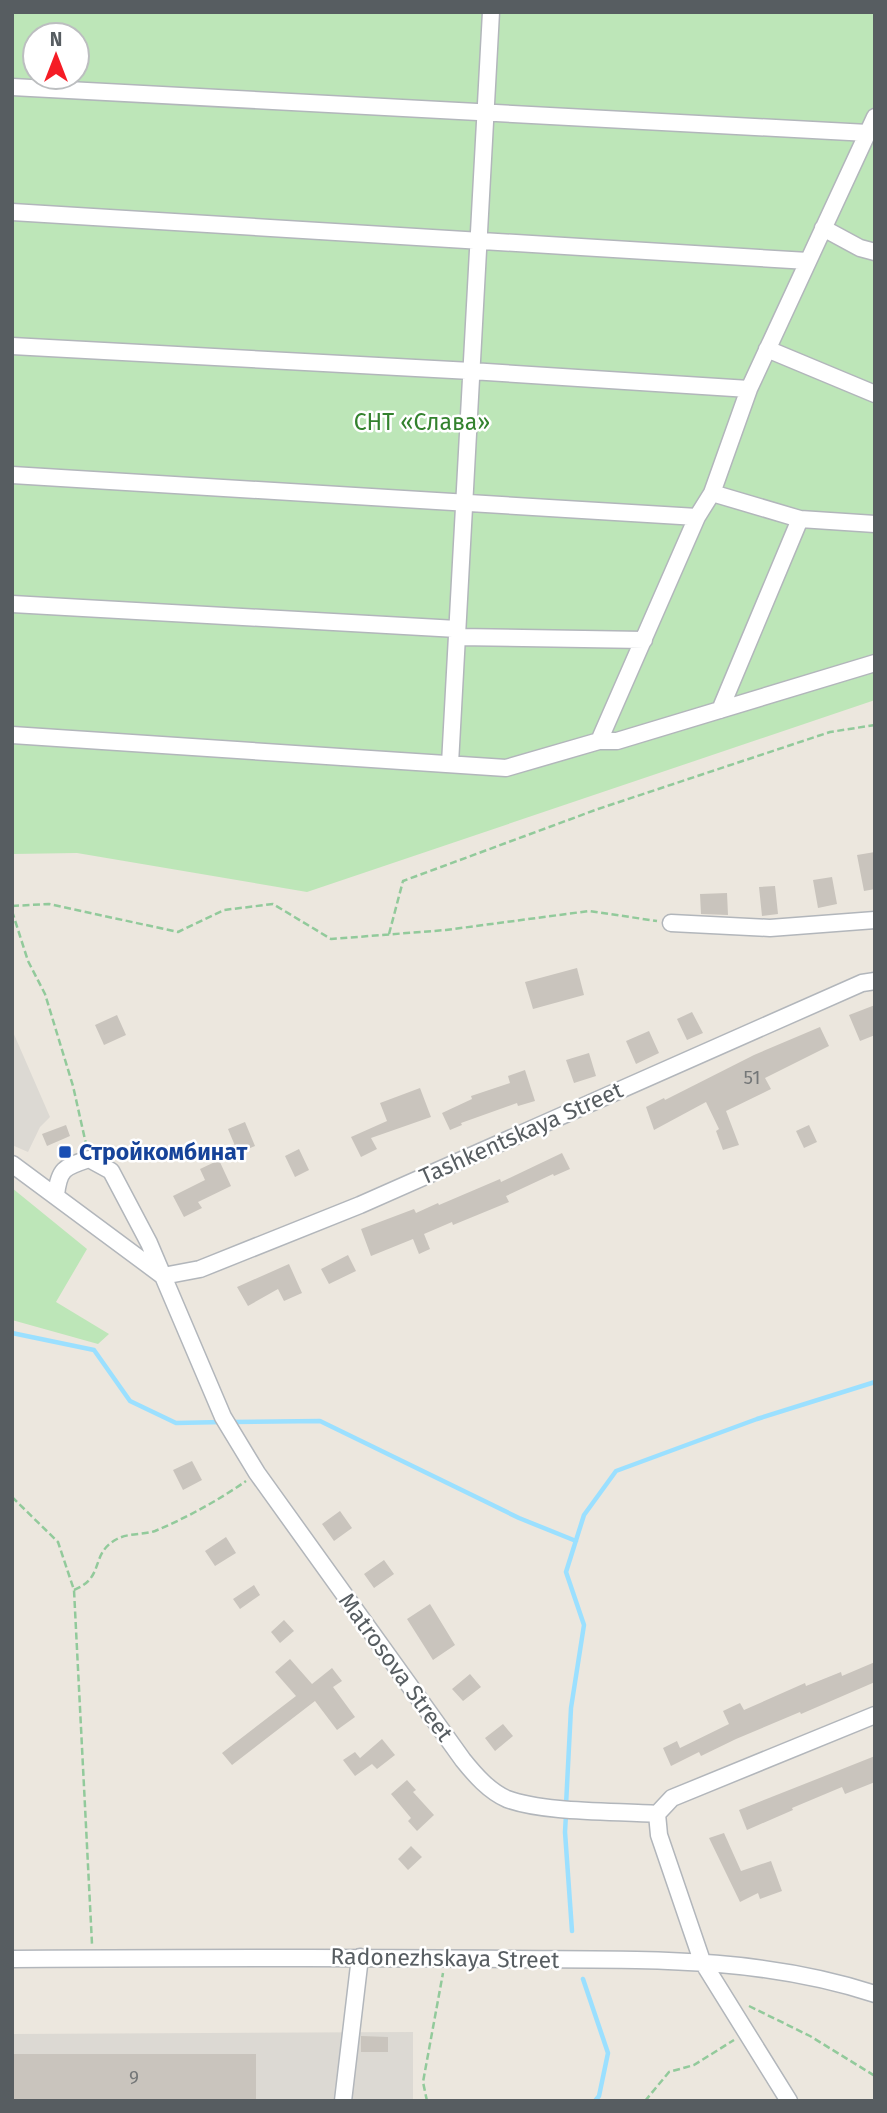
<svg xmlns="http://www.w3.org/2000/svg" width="887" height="2113" font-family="'Fira Sans',sans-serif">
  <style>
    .industrial { fill: #dcd9d3 }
    .green { fill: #bde6b8; fill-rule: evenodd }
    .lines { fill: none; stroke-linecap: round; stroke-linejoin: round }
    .stream { stroke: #9be0ff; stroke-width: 4.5 }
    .building { fill: #c9c4bd }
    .minor-casing { stroke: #b2b6bb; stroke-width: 19 }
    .path { stroke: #92ca9b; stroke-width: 2.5; stroke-dasharray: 7 3.5; stroke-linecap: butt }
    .minor { stroke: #fff; stroke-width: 16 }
    .transit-dot { fill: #1a4fb4; stroke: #fff; stroke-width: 2.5 }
    .labels { text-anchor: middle; stroke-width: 5; stroke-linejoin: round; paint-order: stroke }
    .number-label { font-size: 19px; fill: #747778 }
    .park-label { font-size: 23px; fill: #33822e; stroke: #fff }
    .street-label { font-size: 23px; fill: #575d61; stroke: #fff }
    .transit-label { font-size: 23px; font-weight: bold; fill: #164399; stroke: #fff; text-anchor: start }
  </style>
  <rect width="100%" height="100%" fill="#ece7de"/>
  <path class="industrial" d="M12,1008l1,24 37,85 -10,10 -12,25 -16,-7z
    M413,2032v69h-401v-67z"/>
  <path class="green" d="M12,12h863v688l-568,192 -230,-39 -65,1zM35,35h42v42h-42z
    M12,1188l75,61 -31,53 53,32 -11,10 -86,-24z"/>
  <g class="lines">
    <path class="stream" d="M12,1333l82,17 36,51 46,22 47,-1
      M231,1422l89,-1 199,97 57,23
      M566,1805l5,-97 13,-83 -18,-53 18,-57 32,-44 141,-52 118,-37
      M566,1814l-1,18 7,99
      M583,1979l25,74 -9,43 -4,5"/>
  </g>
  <path class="building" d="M875,852v37l-11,2 -7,-36z
    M832,877l5,27 -19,4 -5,-28z
    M775,886l3,28 -16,2 -3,-29z
    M727,893l1,22 -27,-1 -1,-20z
    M577,968l7,27 -51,14 -8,-27z
    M875,1005v30l-15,6 -11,-26z
    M692,1012l11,21 -16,7 -10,-21z
    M117,1015l9,20 -22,10 -9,-20z
    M820,1027l9,19 -64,32 6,11 -45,22 13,34 -16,5 -7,-19 3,-2 -13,-27 -52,28 -8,-23 18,-9 1,2 89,-45z
    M649,1031l10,22 -23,11 -10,-23z
    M589,1053l7,23 -22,7 -8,-23z
    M525,1070l10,31 -17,5 -1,-3 -56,20 1,2 -12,5 -8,-17 30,-14 -1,-3 39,-13 -2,-7z
    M420,1088l11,29 -60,21 6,11 -16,8 -10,-20 36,-16 -7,-18z
    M245,1122l10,24 -17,7 -10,-24z
    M66,1125l4,11 -23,10 -5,-12z
    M809,1125l8,17 -13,6 -8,-17z
    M299,1149l10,21 -14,7 -10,-21z
    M562,1153l8,16 -16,7 -1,-2 -47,22 3,6 -56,23 -1,-3 -28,12 6,15 -11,5 -6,-15 -42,17 -10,-27 53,-20 2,4 22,-10 1,2 61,-26 1,3z
    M219,1160l12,26 -33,16 4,6 -18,9 -11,-21 32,-16 -5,-11z
    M348,1255l8,16 -27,13 -8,-15z
    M289,1264l13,29 -18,8 -6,-12 -30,17 -11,-19z
    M192,1461l10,19 -19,10 -10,-20z
    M340,1511l12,17 -18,13 -12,-17z
    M226,1537l10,16 -21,13 -10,-15z
    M384,1560l10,14 -20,14 -10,-14z
    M254,1585l6,10 -20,14 -7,-10z
    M430,1604l25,41 -22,15 -26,-41z
    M284,1620l10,11 -14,12 -9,-11z
    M290,1659l22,25 20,-16 10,13 -9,6 22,30 -18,13 -22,-29 -83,64 -10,-12 74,-57 -21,-24z
    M875,1662v20l-74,32 -1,-2 -64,27 -35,17 -2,-4 -28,14 -8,-18 14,-7 3,7 49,-24 -6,-13 17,-8 4,7 61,-27 1,3 35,-14 1,4z
    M470,1674l11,13 -18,14 -11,-12z
    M503,1724l10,12 -18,15 -10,-13z
    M382,1739l13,16 -18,14 -5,-5 -17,12 -12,-16 12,-8 5,6z
    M875,1756v26l-30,12 -3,-7 -50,21 1,2 -46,20 -8,-20z
    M407,1780l9,10 -3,2 21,23 -17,16 -9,-10 3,-3 -20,-24z
    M724,1833l17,38 30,-10 11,30 -22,8 -2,-6 -18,9 -31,-64z
    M411,1846l11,11 -14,13 -10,-11z
    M361,2036l27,1v15h-27z
    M12,2054h244v47h-244z"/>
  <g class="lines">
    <defs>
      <path id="minor" d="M12,87l856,46
        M12,212l796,49
        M823,228l37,20 15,4
        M12,346l459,25 278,18
        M767,349l108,45
        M12,475l685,42
        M712,493l88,26 75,5
        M12,604l445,25
        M457,637l187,3
        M720,710l80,-191
        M12,735l494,33 93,-27 98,-224 15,-24 37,-104 126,-272
        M599,741h18l258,-78
        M450,764l41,-752
        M671,923l99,5 105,-8
        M12,1164l151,112 60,141 34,56 206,287c12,15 26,31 44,39 37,14 109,12 150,15
        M56,1195c3,-27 9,-28 33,-36l22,12 38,72 14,33 37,-7 160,-64 502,-222 13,-2
        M657,1814l2,21 43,126 87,140
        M657,1814l15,-16 203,-83
        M12,1959c167,-1 333,-2 500,0 122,1 244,-4 363,35
        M343,2101l17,-144"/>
    </defs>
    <use href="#minor" class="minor-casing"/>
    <path class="path" d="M12,906l37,-2 129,28 46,-22 49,-6 58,35 115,-9 143,-19 68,10
      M12,911l16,50 17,33 28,92 13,58
      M389,934l14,-53 195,-72 232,-77 45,-7
      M12,1497l46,45 16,48 18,354
      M74,1590c32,-13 15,-36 43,-51 11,-6 26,-4 38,-8 31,-13 64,-31 91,-50
      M749,2006l61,30 65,40
      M427,2101l-4,-19 20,-109
      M645,2101l24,-29 25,-7 40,-25"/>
    <use href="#minor" class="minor"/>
  </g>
  <rect class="transit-dot" x="58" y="1145" width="14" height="14" rx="3.5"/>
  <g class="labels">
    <g class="number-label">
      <text x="752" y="1084">51</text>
      <text x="134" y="2084">9</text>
    </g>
    <g class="park-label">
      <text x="422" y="430">СНТ «Слава»</text>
    </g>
    <g class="street-label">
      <text transform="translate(521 1133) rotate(-24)" y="8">Tashkentskaya Street</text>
      <text transform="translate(396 1667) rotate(54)" y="8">Matrosova Street</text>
      <text transform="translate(445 1958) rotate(1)" y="8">Radonezhskaya Street</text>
    </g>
    <g class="transit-label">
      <text x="79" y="1160">Стройкомбинат</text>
    </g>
  </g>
  <rect width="887" height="2113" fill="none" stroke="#575d61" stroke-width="28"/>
  <g transform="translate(56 56)"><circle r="33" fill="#ffffff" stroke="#bcbec0" stroke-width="2"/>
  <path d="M0-5L12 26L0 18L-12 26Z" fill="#f51c25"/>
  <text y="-10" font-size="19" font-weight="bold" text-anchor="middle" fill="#575d61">N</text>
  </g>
</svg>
